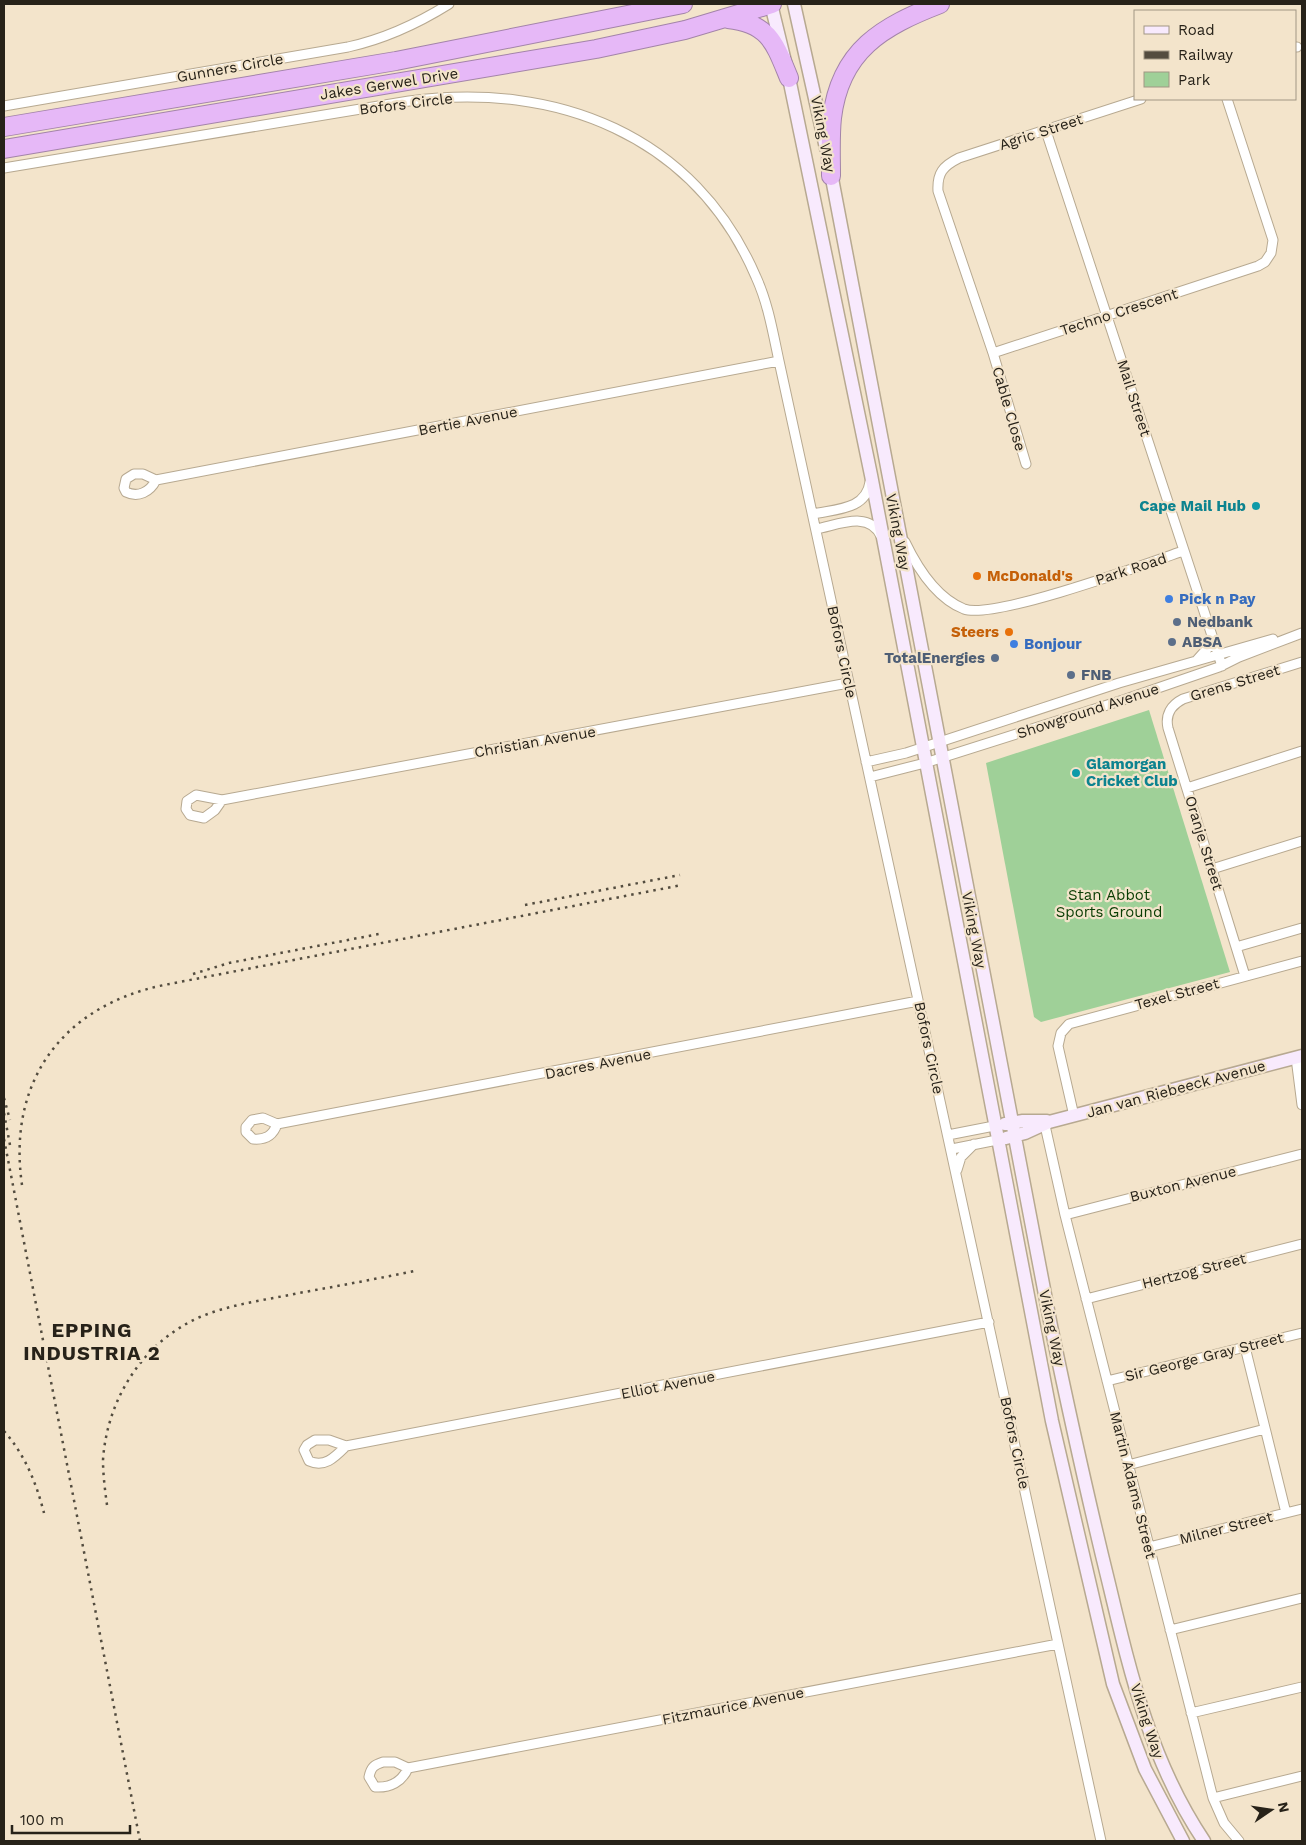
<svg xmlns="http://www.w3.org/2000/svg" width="1306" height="1845" font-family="'Work Sans',sans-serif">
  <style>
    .green { fill: #9fd098 }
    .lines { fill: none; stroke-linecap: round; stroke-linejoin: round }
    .street-casing { stroke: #b7a991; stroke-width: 11 }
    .secondary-casing { stroke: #b7a991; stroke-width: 15 }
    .highway-casing { stroke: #a384a9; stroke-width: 20 }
    .street { stroke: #fff; stroke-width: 9 }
    .secondary { stroke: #f8eafd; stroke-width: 12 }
    .highway { stroke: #e6b8f7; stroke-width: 18 }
    .rail { stroke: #534c3f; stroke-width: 2.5; stroke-dasharray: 2.5 5; stroke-linecap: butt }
    .culture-dot { fill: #0f9aa8; stroke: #f3e4cb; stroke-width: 2 }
    .food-dot { fill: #e8710a; stroke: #f3e4cb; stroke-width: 2 }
    .shop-dot { fill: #3f7fe0; stroke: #f3e4cb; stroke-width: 2 }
    .service-dot { fill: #5c6f8a; stroke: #f3e4cb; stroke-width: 2 }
    .labels { text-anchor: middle; stroke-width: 4.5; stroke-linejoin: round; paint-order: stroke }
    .street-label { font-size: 15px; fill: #272219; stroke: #f3e4cb }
    .culture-label { font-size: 15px; font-weight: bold; fill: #0d838f; stroke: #f3e4cb; text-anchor: end }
    .food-label { font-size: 15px; font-weight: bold; fill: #c56008; stroke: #f3e4cb; text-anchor: start }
    .shop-label { font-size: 15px; font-weight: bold; fill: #366cbe; stroke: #f3e4cb; text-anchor: start }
    .service-label { font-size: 15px; font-weight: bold; fill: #4e5e75; stroke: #f3e4cb; text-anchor: start }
    .park-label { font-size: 15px; fill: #083c02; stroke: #f3e4cb }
    .district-label { font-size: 20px; font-weight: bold; letter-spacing: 1px; fill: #272219; stroke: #f3e4cb }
  </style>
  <rect width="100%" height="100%" fill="#f3e4cb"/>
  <path class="green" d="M1149,710l81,262 -189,50 -7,-5 -48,-254z"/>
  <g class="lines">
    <defs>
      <path id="street" d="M1295,47h2
        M4,106l344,-59c36,-8 69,-23 101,-43
        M1046,131l176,535
        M4,168l405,-67c147,-20 286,34 347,176 12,26 17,56 23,84l322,1480
        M993,353l265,-87 7,-4 6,-9 2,-13 -46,-141
        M1026,464l-33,-111 -55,-162c-1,-18 5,-25 21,-33l182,-59
        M134,474h9l13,6c-6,12 -18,18 -30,12l-2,-4 2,-9z
        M156,480l623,-119
        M813,514c23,-5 53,-4 57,-32
        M816,529c22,-4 53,-19 65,7
        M905,542c12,25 31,56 59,67 30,11 182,-45 219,-58
        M1197,660l17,-19
        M866,762l40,-9 213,-70 154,-44
        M870,777l55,-14 198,-63 96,-33 20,-10 63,-24
        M1187,788l115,-37
        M222,800l-7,10 -11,8 -14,-3 -4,-6 1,-8 9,-6 26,5 626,-117
        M1212,869l90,-28
        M1236,947l66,-19
        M1245,976l-77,-248c-3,-13 3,-23 15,-29l119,-37
        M1296,1058l6,47
        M1074,1116l-16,-70 3,-13 8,-9 233,-63
        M263,1118l14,6c-4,12 -12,16 -24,15l-7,-7v-5l6,-7z
        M1044,1121l21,94 148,583 11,25 15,18
        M277,1124l641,-123
        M948,1135l46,-9
        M952,1149l45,-9
        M957,1170l4,-13 13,-13
        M1065,1215l237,-61
        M1086,1299l216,-55
        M1245,1347l41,166
        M1107,1381l195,-48
        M315,1440h14l17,6c-11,11 -21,22 -37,15l-5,-11 3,-5z
        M346,1446l643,-124
        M1128,1465l137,-36
        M1149,1547l153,-38
        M1170,1630l132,-32
        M1191,1713l111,-26
        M383,1762h12l13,6c-6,14 -18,20 -33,19l-6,-10c2,-10 5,-12 14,-15z
        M408,1768l650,-124
        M1213,1798l89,-22"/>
      <path id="secondary" d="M771,4l18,74 82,397 181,946 61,263 32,85 38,72
        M794,4l32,144
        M830,168l221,1158c18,86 37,173 58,258 22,92 42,178 95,257
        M1005,1124l18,-3h24
        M1006,1138l19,-5 24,-11 253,-66"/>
      <path id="highway" d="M728,19c41,4 47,25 61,59
        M4,127l392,-66 287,-57
        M4,149l592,-100 89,-19 87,-26
        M831,176c0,-19 -1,-40 1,-58 8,-68 51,-92 108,-114"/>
    </defs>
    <use href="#street" class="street-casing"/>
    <use href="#secondary" class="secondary-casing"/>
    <use href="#highway" class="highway-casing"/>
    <use href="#street" class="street"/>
    <use href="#secondary" class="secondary"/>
    <use href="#highway" class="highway"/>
    <path class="rail" d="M525,905l155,-30
      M193,974l36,-11 150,-29
      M4,1098l6,22
      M4,1113l6,32
      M4,1139l136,702
      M22,1185c-15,-103 40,-179 142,-200l518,-100
      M4,1431c21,24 32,51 40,82
      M107,1505c-2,-15 -4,-30 -4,-45 4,-61 40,-118 97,-143 31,-13 66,-17 99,-24 39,-7 77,-14 115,-22"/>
  </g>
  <g class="culture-dot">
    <circle cx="1256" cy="506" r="5"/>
    <circle cx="1076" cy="773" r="5"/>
  </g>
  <g class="food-dot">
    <circle cx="977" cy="576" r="5"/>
    <circle cx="1009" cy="632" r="5"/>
  </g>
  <g class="shop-dot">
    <circle cx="1169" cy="599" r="5"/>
    <circle cx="1014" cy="644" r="5"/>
  </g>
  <g class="service-dot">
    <circle cx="1177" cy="622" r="5"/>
    <circle cx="1172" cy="642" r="5"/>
    <circle cx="995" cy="658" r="5"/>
    <circle cx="1071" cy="675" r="5"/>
  </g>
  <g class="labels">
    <g class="street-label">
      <text transform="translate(230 68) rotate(-10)" y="5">Gunners Circle</text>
      <text transform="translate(389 84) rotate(-9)" y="5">Jakes Gerwel Drive</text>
      <text transform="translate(406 104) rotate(-7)" y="5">Bofors Circle</text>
      <text transform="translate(1041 132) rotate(-18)" y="5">Agric Street</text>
      <text transform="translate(823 134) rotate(79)" y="5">Viking Way</text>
      <text transform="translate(1119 312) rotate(-18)" y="5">Techno Crescent</text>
      <text transform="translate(1134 398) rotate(72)" y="5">Mail Street</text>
      <text transform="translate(1009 409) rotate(74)" y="5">Cable Close</text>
      <text transform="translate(468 421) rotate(-11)" y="5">Bertie Avenue</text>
      <text transform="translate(898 532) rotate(79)" y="5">Viking Way</text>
      <text transform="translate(1131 569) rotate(-18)" y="5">Park Road</text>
      <text transform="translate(842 652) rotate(78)" y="5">Bofors Circle</text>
      <text transform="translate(1235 683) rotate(-17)" y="5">Grens Street</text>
      <text transform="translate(1088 711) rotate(-18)" y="5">Showground Avenue</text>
      <text transform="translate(535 742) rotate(-10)" y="5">Christian Avenue</text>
      <text transform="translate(1204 843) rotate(73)" y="5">Oranje Street</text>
      <text transform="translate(974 930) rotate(79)" y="5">Viking Way</text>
      <text transform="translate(1177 994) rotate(-15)" y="5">Texel Street</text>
      <text transform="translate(929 1048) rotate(78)" y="5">Bofors Circle</text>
      <text transform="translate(598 1064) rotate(-11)" y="5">Dacres Avenue</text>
      <text transform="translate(1176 1089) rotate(-15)" y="5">Jan van Riebeeck Avenue</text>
      <text transform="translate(1183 1184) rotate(-14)" y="5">Buxton Avenue</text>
      <text transform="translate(1194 1271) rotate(-14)" y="5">Hertzog Street</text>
      <text transform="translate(1052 1328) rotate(78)" y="5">Viking Way</text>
      <text transform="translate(1204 1357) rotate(-14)" y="5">Sir George Gray Street</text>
      <text transform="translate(668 1385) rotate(-11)" y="5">Elliot Avenue</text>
      <text transform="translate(1015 1443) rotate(78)" y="5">Bofors Circle</text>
      <text transform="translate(1133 1485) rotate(76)" y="5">Martin Adams Street</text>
      <text transform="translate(1226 1528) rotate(-14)" y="5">Milner Street</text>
      <text transform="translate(733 1706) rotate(-11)" y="5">Fitzmaurice Avenue</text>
      <text transform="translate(1147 1721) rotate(72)" y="5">Viking Way</text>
    </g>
    <g class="culture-label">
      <text x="1246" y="511">Cape Mail Hub</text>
      <text x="1086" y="769" text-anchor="start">Glamorgan<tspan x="1086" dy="17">Cricket Club</tspan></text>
    </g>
    <g class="food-label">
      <text x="987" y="581">McDonald's</text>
      <text x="999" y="637" text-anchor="end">Steers</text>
    </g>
    <g class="shop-label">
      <text x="1179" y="604">Pick n Pay</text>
      <text x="1024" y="649">Bonjour</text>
    </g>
    <g class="service-label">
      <text x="1187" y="627">Nedbank</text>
      <text x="1182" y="647">ABSA</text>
      <text x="985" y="663" text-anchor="end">TotalEnergies</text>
      <text x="1081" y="680">FNB</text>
    </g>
    <g class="park-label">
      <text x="1109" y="900">Stan Abbot<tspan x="1109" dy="17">Sports Ground</tspan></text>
    </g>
    <g class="district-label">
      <text x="92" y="1337">EPPING<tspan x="92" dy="23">INDUSTRIA 2</tspan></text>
    </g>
  </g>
  <rect width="1306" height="1845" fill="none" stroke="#272219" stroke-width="10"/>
  <rect x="1134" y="10" width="162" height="90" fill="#f3e4cb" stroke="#a19684"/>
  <rect x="1144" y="26" width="25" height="8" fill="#f8eafd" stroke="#a19684"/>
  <text x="1178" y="35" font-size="15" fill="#272219">Road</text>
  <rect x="1144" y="51" width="25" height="8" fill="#534c3f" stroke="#a19684"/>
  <text x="1178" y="60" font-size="15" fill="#272219">Railway</text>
  <rect x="1144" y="72" width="25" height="15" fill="#9fd098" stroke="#a19684"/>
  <text x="1178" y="85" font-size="15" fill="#272219">Park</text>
  <g transform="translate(1271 1810) rotate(77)" stroke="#f3e4cb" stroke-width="4" paint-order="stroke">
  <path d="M0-4L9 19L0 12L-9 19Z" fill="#272219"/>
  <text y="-8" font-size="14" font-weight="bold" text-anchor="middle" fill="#272219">N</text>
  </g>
  <path d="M12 1825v8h118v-8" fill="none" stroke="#272219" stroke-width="2.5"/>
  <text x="20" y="1825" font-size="15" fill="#272219" stroke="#f3e4cb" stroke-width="4" paint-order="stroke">100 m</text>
</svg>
